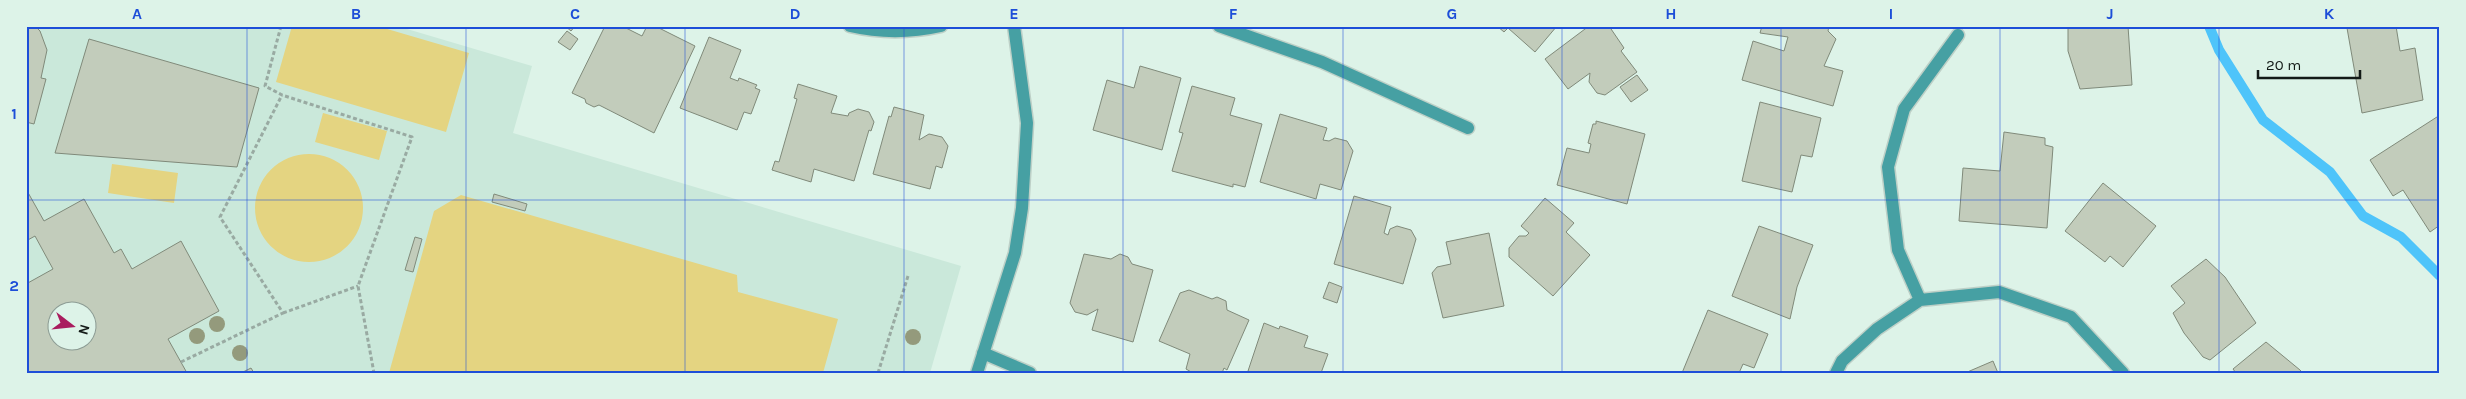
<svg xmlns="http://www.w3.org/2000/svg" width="2466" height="399" font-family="Karla,sans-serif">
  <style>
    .built { fill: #cae8da; fill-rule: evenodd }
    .green { fill: #e4d481 }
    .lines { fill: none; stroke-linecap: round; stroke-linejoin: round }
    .stream { stroke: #4ec4fa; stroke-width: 10 }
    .building { fill: #c2ccbb; stroke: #808a7a; fill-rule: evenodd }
    .minor-casing { stroke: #bdd0c7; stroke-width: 15 }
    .path { stroke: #99aaa2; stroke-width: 3; stroke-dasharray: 4 2.5; stroke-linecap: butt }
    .minor { stroke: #46a0a3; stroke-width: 12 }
    .tree { fill: #949a7c }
    .grid { fill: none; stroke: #1d4ed8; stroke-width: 1; stroke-opacity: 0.55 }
    .neatline { fill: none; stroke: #1d4ed8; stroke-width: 2 }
    .grid-label { font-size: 16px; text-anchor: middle; font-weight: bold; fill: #1d4ed8 }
  </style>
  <rect width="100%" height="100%" fill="#ddf3e8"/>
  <path class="built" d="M26,26h371l135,40 -19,67 448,133 -31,107h-904zM58,312h30v30h-30z"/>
  <path class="green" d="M292,26h85l92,27 -23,79 -170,-50z
    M323,113l64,18 -8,29 -64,-18z
    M255 208a54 54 0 1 1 108 0a54 54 0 1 1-108 0Z
    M112,164l66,9 -4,30 -66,-10z
    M461,195l276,80 1,17 100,27 -15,54h-434l45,-162z"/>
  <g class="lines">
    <path class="stream" d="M2209,26l10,24 44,70 67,52 33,44 38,21 39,39"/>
  </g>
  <path class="building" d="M26,26h9l5,5 7,19 -6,28 5,1 -12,45 -8,-2z
    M565,26h10l-4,5z
    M605,26h17l20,10 5,-10h8l40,20 -41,87 -55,-28 -5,2 -8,-4 -1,-4 -13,-6z
    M1497,26h60l-22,26 -27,-24 -4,4z
    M1589,26h20l15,22 -3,3 16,21 -32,23 -8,-2 -8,-11 1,-9 -22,16 -23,-30z
    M1762,26h67l-1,5 8,8 -12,27 19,5 -10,35 -91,-26 11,-39 31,10 4,-14 -28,-4z
    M2068,26h60l4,59 -52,4 -12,-38z
    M2358,26h38l4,25 15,-3 8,52 -61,13 -15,-85z
    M567,31l11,8 -8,11 -12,-8z
    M709,37l32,13 -11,28 8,3 1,-3 18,7 -2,3 5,2 -9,24 -7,-2 -7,18 -57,-22z
    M89,39l170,49 -22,79 -182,-14z
    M1140,66l41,12 -19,72 -69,-20 14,-50 27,8z
    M1637,75l11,15 -17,12 -11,-15z
    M798,84l39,12 -6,17 17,3 1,-3 9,-4 11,3 5,10 -3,9 -2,-1 -15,51 -40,-12 -3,13 -39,-12 3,-9 4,1 18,-63 -3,-1z
    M1192,86l43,12 -5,17 32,9 -17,63 -12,-3v3l-61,-16 11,-38 -4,-1z
    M1760,102l61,16 -9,39 -11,-2 -9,37 -50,-11z
    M894,107l30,8 -5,25 10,-6 13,3 6,9 -6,22 -6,-2 -6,23 -57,-15 16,-58 2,1z
    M1280,114l47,14 -4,12 6,1 6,-3 12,3 6,10 -12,39 -21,-6 -4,15 -56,-17z
    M2440,115v110l-10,7 -27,-42 -10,6 -23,-36z
    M1596,121l49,13 -18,70 -70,-19 10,-37 22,5 2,-9 -3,-1 5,-19h3z
    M2004,132l41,6v7l8,2 -6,81 -88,-7 4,-53 37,3z
    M2103,183l53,43 -33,41 -13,-11 -5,6 -40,-31z
    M26,189l18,32 40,-22 30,54 7,-4 11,20 49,-28 38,70 -51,28 19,34h-161v-89l27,-15 -18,-33 -9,5zM58,312h30v30h-30z
    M494,194l33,10 -2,7 -33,-9z
    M1354,196l37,11 -7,26 4,2 2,-6 7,-3 14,4 5,9 -13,45 -69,-20z
    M1545,198l29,25 -8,9 24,23 -37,41 -44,-39v-9l10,-12h7l3,-3 -8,-7z
    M1759,226l54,19 -16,42 -7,32 -58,-23z
    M1489,233l15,73 -61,12 -11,-45 5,-6 14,-3 -5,-22z
    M415,237l7,2 -9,33 -8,-2z
    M1084,254l27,5 9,-5 8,3 4,7 21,6 -20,72 -41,-12 6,-21 -11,6 -12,-3 -5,-9z
    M2206,259l19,18 31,46 -46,37 -7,-3 -19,-24 -11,-20 12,-10 -14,-17z
    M1329,282l13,5 -5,16 -14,-5z
    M1189,290l23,9 5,-2 9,4 1,9 22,10 -22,50 -3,-2 -2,5h-29l-7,-4 4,-15 -31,-13 21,-48z
    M1708,310l60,24 -14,34 -11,-4 -4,9h-57z
    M1264,323l15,6 1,-3 28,10 -4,11 24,7 -7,19h-66l-7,-2z
    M2266,342l34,28 3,3h-67l-3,-4z
    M1993,361l5,12h-33z
    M251,368l3,5h-13z"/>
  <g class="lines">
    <defs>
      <path id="minor" d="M850,26c30,7 60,7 91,0
        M1219,26l103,36 146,66
        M1920,300l-22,-50 -10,-83 16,-58 54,-74
        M983,353l47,20
        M977,373l38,-120 7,-45 5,-85 -13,-97
        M1836,373l6,-12 35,-32 43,-29 79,-8 72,25 52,56"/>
    </defs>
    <use href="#minor" class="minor-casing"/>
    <path class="path" d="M281,26l-16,60 17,9 130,42 -54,149 16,87
      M283,313l75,-27
      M181,362l102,-49 -63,-96 62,-122
      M878,373l30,-97"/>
    <use href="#minor" class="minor"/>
  </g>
  <g class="tree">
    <circle cx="217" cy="324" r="8"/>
    <circle cx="197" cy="336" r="8"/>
    <circle cx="913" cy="337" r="8"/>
    <circle cx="240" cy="353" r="8"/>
  </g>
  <path class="grid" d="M247,26v347M466,26v347M685,26v347M904,26v347M1123,26v347M1343,26v347M1562,26v347M1781,26v347M2000,26v347M2219,26v347M26,200h2414"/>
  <rect width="2466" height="399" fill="none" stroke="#ddf3e8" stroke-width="55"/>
  <g transform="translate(72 326) rotate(106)"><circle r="24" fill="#ddf3e8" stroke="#8c9c94"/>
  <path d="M0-4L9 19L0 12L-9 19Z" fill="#a91c5e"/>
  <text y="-8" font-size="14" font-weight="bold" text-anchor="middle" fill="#131a17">N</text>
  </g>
  <path d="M2258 70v8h102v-8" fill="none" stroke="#131a17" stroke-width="2.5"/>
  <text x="2266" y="70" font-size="15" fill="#131a17" stroke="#ddf3e8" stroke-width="4" paint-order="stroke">20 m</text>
  <rect x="28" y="28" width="2410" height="344" class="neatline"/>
  <g class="grid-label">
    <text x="137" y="19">A</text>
    <text x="356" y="19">B</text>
    <text x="575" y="19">C</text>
    <text x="795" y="19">D</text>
    <text x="1014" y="19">E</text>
    <text x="1233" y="19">F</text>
    <text x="1452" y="19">G</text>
    <text x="1671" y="19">H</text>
    <text x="1891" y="19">I</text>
    <text x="2110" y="19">J</text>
    <text x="2329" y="19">K</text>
    <text x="14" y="119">1</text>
    <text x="14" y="291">2</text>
  </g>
</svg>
